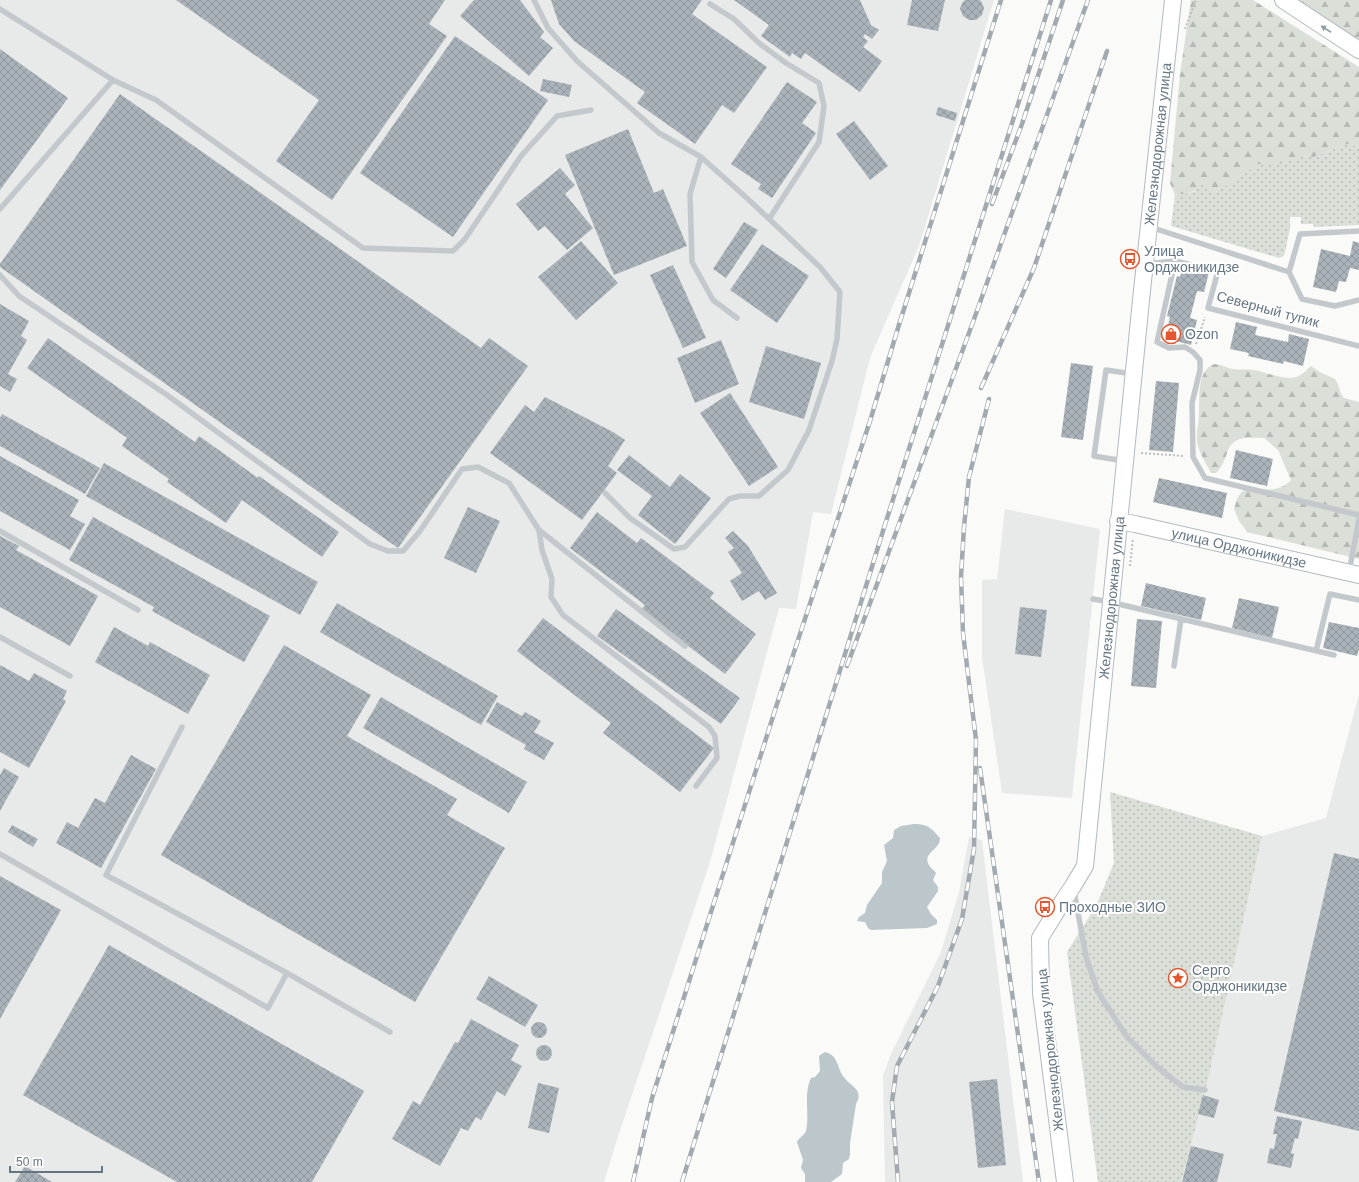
<svg xmlns="http://www.w3.org/2000/svg" width="1359" height="1182" font-family="Arial,sans-serif">
  <style>
    .built { fill: #e8e9e9 }
    .grass { fill: url(#grass-dots) }
    .forest { fill: url(#forest-firs) }
    .water { fill: #bbc7cb }
    .building { fill: url(#building-cross-hatch) }
    .lines { fill: none; stroke-linecap: round; stroke-linejoin: round }
    .secondary-casing { stroke: #b3babf; stroke-width: 18 }
    .path { stroke: #bbbfc2; stroke-width: 2; stroke-dasharray: 2 2; stroke-linecap: butt }
    .lane { stroke: #c3c8cc; stroke-width: 5.5 }
    .secondary { stroke: #fff; stroke-width: 16 }
    .rail-casing { stroke: #a2aab0; stroke-width: 4.5 }
    .rail { stroke: #fff; stroke-width: 3; stroke-dasharray: 9; stroke-linecap: butt }
    .oneway { fill: #939fa8 }
    .labels { text-anchor: middle; stroke-width: 4; stroke-linejoin: round; paint-order: stroke }
    .street-label { font-size: 14px; fill: #657683; stroke: #fff }
    .poi-label { font-size: 14px; fill: #657683; stroke: #fff; text-anchor: start }
  </style>
  <defs>
    <pattern id="grass-dots" width="8" height="8" patternUnits="userSpaceOnUse"><rect width="8" height="8" fill="#dadfd7"/><path d="M2 2h.1M6 6h.1" fill="none" stroke="#b4b9b4" stroke-width="1.8" stroke-linecap="round"/></pattern>
    <pattern id="forest-firs" width="22" height="20" patternUnits="userSpaceOnUse"><rect width="22" height="20" fill="#dadfd7"/><path d="M5 1l3.5 6h-7zM16 11l3.5 6h-7z" fill="#b4b9b4"/></pattern>
    <pattern id="building-cross-hatch" width="8" height="8" patternUnits="userSpaceOnUse"><rect width="8" height="8" fill="#aab3b9"/><path d="M0 0l8 8M0 8l8-8" fill="none" stroke="#8e969c"/></pattern>
  </defs>
  <rect width="100%" height="100%" fill="#fafaf8"/>
  <path class="built" d="M0,0h994l-75,246 -49,112 -39,156 -18,-2 -17,97 -17,-1 -69,254 -94,281 -12,39h-604z
    M1005,509l95,20 -28,269 -70,-5 -20,-136v-77l15,-1z
    M1359,694v488h-178l27,-102 54,-244 64,-18z
    M969,837l13,3 41,342h-138l-2,-107 8,-21 50,-102 18,-60z"/>
  <path class="grass" d="M1347,144l10,2 2,-1v80l-45,2 -1,-3h-12v-7h-11v12l-6,27 -5,2 -108,-32 4,-31 19,-3 9,-9 13,9 42,-28 44,-8 11,1z
    M1110,792l152,44 -54,244 -27,102h-83l-31,-230 29,-46 18,-43z"/>
  <path class="forest" d="M1191,0h62l106,67v78l-2,1 -10,-2 -34,13 -11,-1 -23,8h-21l-42,28 -9,-2 -4,-7c-7,11 -16,10 -28,12l-5,-12 10,-109z
    M1296,0h63v42z
    M1214,364c7,0 11,3 18,5 7,1 14,0 22,1 13,2 36,14 48,4 3,-2 6,-6 9,-8l9,6 15,7 3,5 3,10 3,4 15,4v157l-112,-27 -8,-11 -5,-12c2,-6 3,-13 8,-17 9,-9 33,6 49,-12l-13,-30 -14,-12c-17,0 -31,-3 -37,15 -3,8 -5,14 -11,20h-5c-5,-10 -12,-20 -14,-31 -1,-10 2,-19 2,-28 1,-16 -3,-43 15,-50z"/>
  <path class="water" d="M914,824c14,0 17,4 26,14 0,12 -16,14 -12,25 1,4 6,7 8,10l-3,7 5,7v4l-11,16 4,7 6,6v4l-10,4 -56,2 -3,-2 -3,-6 -8,-1 2,-4 6,-4 2,-8 15,-22v-11l5,-11 -3,-16 9,-7 1,-8 7,-4z
    M825,1052c13,3 12,15 18,24 6,10 22,13 13,28l-6,39v12l-1,4 -6,4 -1,11 -11,8h-26v-8l-4,-6 2,-8 -6,-18c2,-5 7,-6 9,-11 4,-18 -3,-36 5,-53l4,-1 5,-6 -1,-15z"/>
  <path class="building" d="M176,0h269l-16,24 18,12 -115,164 -56,-39 43,-61z
    M474,0h46l24,32 -4,5 13,11 -24,28 -69,-60z
    M551,0h151l-10,14 75,53 -33,46 -12,-8 -27,39 -58,-41 8,-11 -71,-51 -15,-17z
    M734,0h126l11,25 8,5 -7,9 -7,-5 -2,3 5,4 -5,6 19,14 -22,31 -55,-39 -4,6 -9,-6 -2,4 -29,-21 8,-11z
    M912,0h33l-7,31 -31,-6z
    M965,0h14l2,1 3,7 -2,7 -6,5h-7l-6,-4 -3,-7 2,-6z
    M455,36l93,64 -95,137 -93,-64z
    M0,49l68,49 -68,92z
    M543,79l29,6 -3,12 -29,-6z
    M787,82l30,20 -15,21 14,10 -44,65 -14,-9 3,-5 -30,-20z
    M120,94l361,254 8,-10 39,28 -130,182 -398,-281v-3z
    M938,107l19,6 -2,8 -19,-6z
    M854,121l34,45 -18,14 -34,-46z
    M628,129l26,64 9,-4 24,57 -73,29 -49,-120z
    M560,168l15,17 -10,9 28,34 -26,22 -22,-24 -7,5 -22,-27z
    M744,222l14,8 -32,48 -13,-9z
    M581,241l37,42 -42,37 -38,-43z
    M1353,241l6,2v27l-9,-2 -4,14 -7,-1 -3,11 -23,-5 8,-38 29,7z
    M762,244l47,32 -32,47 -47,-33z
    M673,265l33,73 -23,10 -33,-73z
    M1184,265l25,7 -5,20 -7,-1 -7,27 7,2 -6,25 -26,-7 5,-21 -3,-1 10,-40 3,1z
    M0,304l29,17 -8,15 6,4 -19,34 9,5 -7,13 -10,-6z
    M1236,322l21,5 -2,8 33,7 1,-8 20,5 -6,27 -19,-5 -1,3 -35,-8 1,-3 -19,-4z
    M48,338l147,104 4,-6 59,42 1,-2 80,56 -17,25 -80,-57 -16,23 -59,-41 2,-3 -47,-33 5,-8 -100,-70z
    M721,340l18,44 -44,19 -18,-45z
    M766,346l55,17 -17,56 -55,-17z
    M1071,363l22,3 -10,74 -22,-3z
    M1156,381l23,2 -6,69 -24,-2z
    M730,393l48,74 -29,19 -49,-73z
    M545,397l68,35 12,8 -17,26 9,7 -35,47 -92,-67 35,-48 9,7z
    M2,414l98,54 -15,26 -85,-48v-28z
    M1236,450l37,9 -6,27 -37,-8z
    M629,455l41,32 10,-13 31,24 -36,46 -37,-29 14,-19 -35,-26z
    M0,456l79,44 -9,16 15,8 -15,26 -70,-39z
    M104,463l214,119 -18,33 -214,-119z
    M1159,478l68,15 -5,25 -69,-16z
    M468,507l32,14 -24,52 -32,-15z
    M597,512l40,31 4,-5 73,55 -4,5 46,36 -31,40 -84,-64 4,-5 -75,-57z
    M93,517l177,99 -26,46 -92,-51 2,-4 -85,-47z
    M733,531l15,15 29,47 -12,7 -6,-9 -17,10 -12,-20 12,-8 -14,-21 6,-4 -9,-10z
    M0,536l19,10 -3,4 82,46 -28,50 -70,-39z
    M1146,583l60,15 -5,22 -60,-14z
    M1239,598l40,9 -7,31 -40,-10z
    M337,603l161,93 -17,29 -161,-93z
    M1020,607l27,3 -6,47 -26,-3z
    M616,609l124,89 -19,26 -124,-88z
    M543,618l171,130 -34,44 -77,-59 8,-10 -94,-72z
    M1137,619l25,2 -6,67 -25,-2z
    M1329,622l30,6v21l-2,7 -34,-8z
    M114,627l34,19 2,-4 60,33 -22,39 -93,-52z
    M284,645l87,50 -24,41 110,63 -10,16 58,33 -90,154 -254,-147z
    M0,665l29,16 5,-8 33,18 -4,8 3,2 -37,67 -29,-16z
    M381,697l146,85 -18,31 -146,-85z
    M497,702l25,14 3,-4 16,9 -7,11 20,11 -10,17 -20,-11 2,-4 -40,-23z
    M131,755l25,14 -55,99 -45,-25 11,-21 11,6 17,-30 10,5z
    M4,768l15,9 -19,34v-36z
    M12,825l26,14 -5,8 -25,-15z
    M1334,853l25,6v272l-85,-20z
    M0,876l61,34 -61,109z
    M109,945l255,146 -52,91h-135l-154,-87z
    M489,976l49,29 -13,22 -49,-28z
    M471,1019l48,26 -8,15 11,6 -17,30 -8,-5 -16,29 -5,-3 -8,14 -7,-3 -21,38 -48,-27 21,-38 7,4 35,-63 3,1z
    M531 1030a8 8 0 1 1 16 0a8 8 0 1 1-16 0Z
    M536 1053a8 8 0 1 1 16 0a8 8 0 1 1-16 0Z
    M997,1079l9,86 -28,3 -9,-86z
    M538,1083l21,5 -10,45 -21,-5z
    M1203,1095l16,5 -5,18 -16,-4z
    M1277,1116l25,5 -4,18 -3,-1 -4,15 3,1 -3,14 -24,-5 3,-15 4,1 3,-15h-4z
    M1191,1146l33,8 -7,28h-35z
    M25,1166l27,16h-37z"/>
  <g class="lines">
    <defs>
      <g id="secondary">
        <path d="M1283,0l76,50"/>
        <path id="s1" d="M1118,521l17,3 224,51"/>
        <path id="s2" d="M1065,1182l-24,-189 -1,-55 19,-31 14,-21 12,-20 56,-566 32,-300"/>
      </g>
    </defs>
    <use href="#secondary" class="secondary-casing"/>
    <path class="path" d="M1185,29l11,-29
      M1196,344l9,-27
      M1141,453l43,3
      M1130,566l3,-28"/>
    <path class="lane" d="M534,0l14,28 29,33 82,72 42,24 48,43 71,67 20,25 -3,47 -5,22 -23,69 -21,40 -29,26h-19l-11,3 -44,48 -11,2 -44,-31 -25,-25
      M710,4l24,15 26,25 26,19 33,20 5,23 -5,36 -50,77
      M0,9l113,71 43,20 207,148 90,3 12,-12 56,-83 36,-40 34,-6
      M701,157l-11,37 2,68 21,38 24,18
      M0,209l113,-129
      M1150,227l139,45 13,27 33,7 24,-6
      M1175,261l-18,81 12,6 16,-1 8,5 7,8v10l-8,33 1,54 12,21 154,37
      M1147,264l28,-3 43,10 -10,37 151,38
      M1289,272l11,-38 59,-3
      M0,275l19,21 148,99 203,149 18,7h15l17,-20 42,-62 16,-2 31,16 30,47 3,20 10,29 -1,18 12,18 146,112 6,9 2,22 -21,28
      M1124,461l-30,-5 12,-86 27,4
      M539,530l146,116
      M0,531l138,79
      M1349,572l10,-53
      M1093,599l17,3 224,53
      M0,637l70,39
      M1316,651l14,-57 29,6
      M1174,666l7,-47
      M182,727l-76,148 181,98
      M0,854l268,154 19,-35 103,59
      M1074,891l12,66 12,35 29,45 30,30 26,20 22,3"/>
    <use href="#secondary" class="secondary"/>
    <defs>
      <path id="rail" d="M992,204l30,-80 41,-124
        M981,388l53,-120 73,-217
        M847,666l126,-344 115,-322
        M980,768l59,414
        M633,1182l19,-84 125,-394 93,-283 28,-93 103,-328
        M682,1182l201,-651 168,-531
        M898,1182l-6,-80 5,-36 41,-80 24,-67 12,-70 2,-109 -13,-107 -2,-56 3,-50 5,-50 20,-78"/>
    </defs>
    <use href="#rail" class="rail-casing"/>
    <use href="#rail" class="rail"/>
  </g>
  <defs><path id="oneway-solid" d="M-6-.8H1V-3.2L6.5 0L1 3.2V.8H-6Z"/></defs>
  <use class="oneway" href="#oneway-solid" transform="translate(1326 29) rotate(-147)"/>
  <defs>
    <symbol id="bus-ring" viewBox="-11 -11 22 22"><circle r="9.5" fill="#fff" stroke="#e4572e" stroke-width="1.5"/><path d="M-5-6H5V4H4V6H2V4H-2V6H-4V4H-5ZM-3.5-4V0h7V-4ZM-3.5 1.2v1.5H-2V1.2ZM2 1.2v1.5H3.5V1.2Z" fill="#e4572e"/></symbol>
    <symbol id="shop-ring" viewBox="-11 -11 22 22"><circle r="9.5" fill="#fff" stroke="#e4572e" stroke-width="1.5"/><path d="M-5-2.5h2.3a2.7 3.5 0 0 1 5.4 0H5L5.5 6h-11ZM-1.5-2.5h3a1.5 2.3 0 0 0-3 0Z" fill="#e4572e"/></symbol>
    <symbol id="sight-ring" viewBox="-11 -11 22 22"><circle r="9.5" fill="#fff" stroke="#e4572e" stroke-width="1.5"/><path d="M0-6L1.8-2.2L6-1.7L2.9 1.2L3.7 5.4L0 3.3L-3.7 5.4L-2.9 1.2L-6-1.7L-1.8-2.2Z" fill="#e4572e"/></symbol>
  </defs>
  <g fill-rule="evenodd">
    <use href="#bus-ring" x="1119" y="248" width="22" height="22"/>
    <use href="#shop-ring" x="1160" y="323" width="22" height="22"/>
    <use href="#bus-ring" x="1034" y="896" width="22" height="22"/>
    <use href="#sight-ring" x="1167" y="967" width="22" height="22"/>
  </g>
  <g class="labels">
    <g class="street-label">
      <text dy="5" stroke="none"><textPath href="#s2" startOffset="1056">Железнодорожная улица</textPath></text>
      <text transform="translate(1268 309) rotate(15)" y="5">Северный тупик</text>
      <text dy="5" stroke="none"><textPath href="#s1" startOffset="124">улица Орджоникидзе</textPath></text>
      <text dy="5" stroke="none"><textPath href="#s2" startOffset="600">Железнодорожная улица</textPath></text>
      <text transform="translate(1050 1050) rotate(-96)" y="5">Железнодорожная улица</text>
    </g>
    <g class="poi-label">
      <text x="1144" y="256">Улица<tspan x="1144" dy="16">Орджоникидзе</tspan></text>
      <text x="1185" y="339">Ozon</text>
      <text x="1059" y="912">Проходные ЗИО</text>
      <text x="1192" y="975">Серго<tspan x="1192" dy="16">Орджоникидзе</tspan></text>
    </g>
  </g>
  <path d="M10 1166v6h92v-6" fill="none" stroke="#657683" stroke-width="2"/>
  <text x="16" y="1166" font-size="12" fill="#657683" stroke="#ffffff" stroke-width="3" paint-order="stroke">50 m</text>
</svg>
